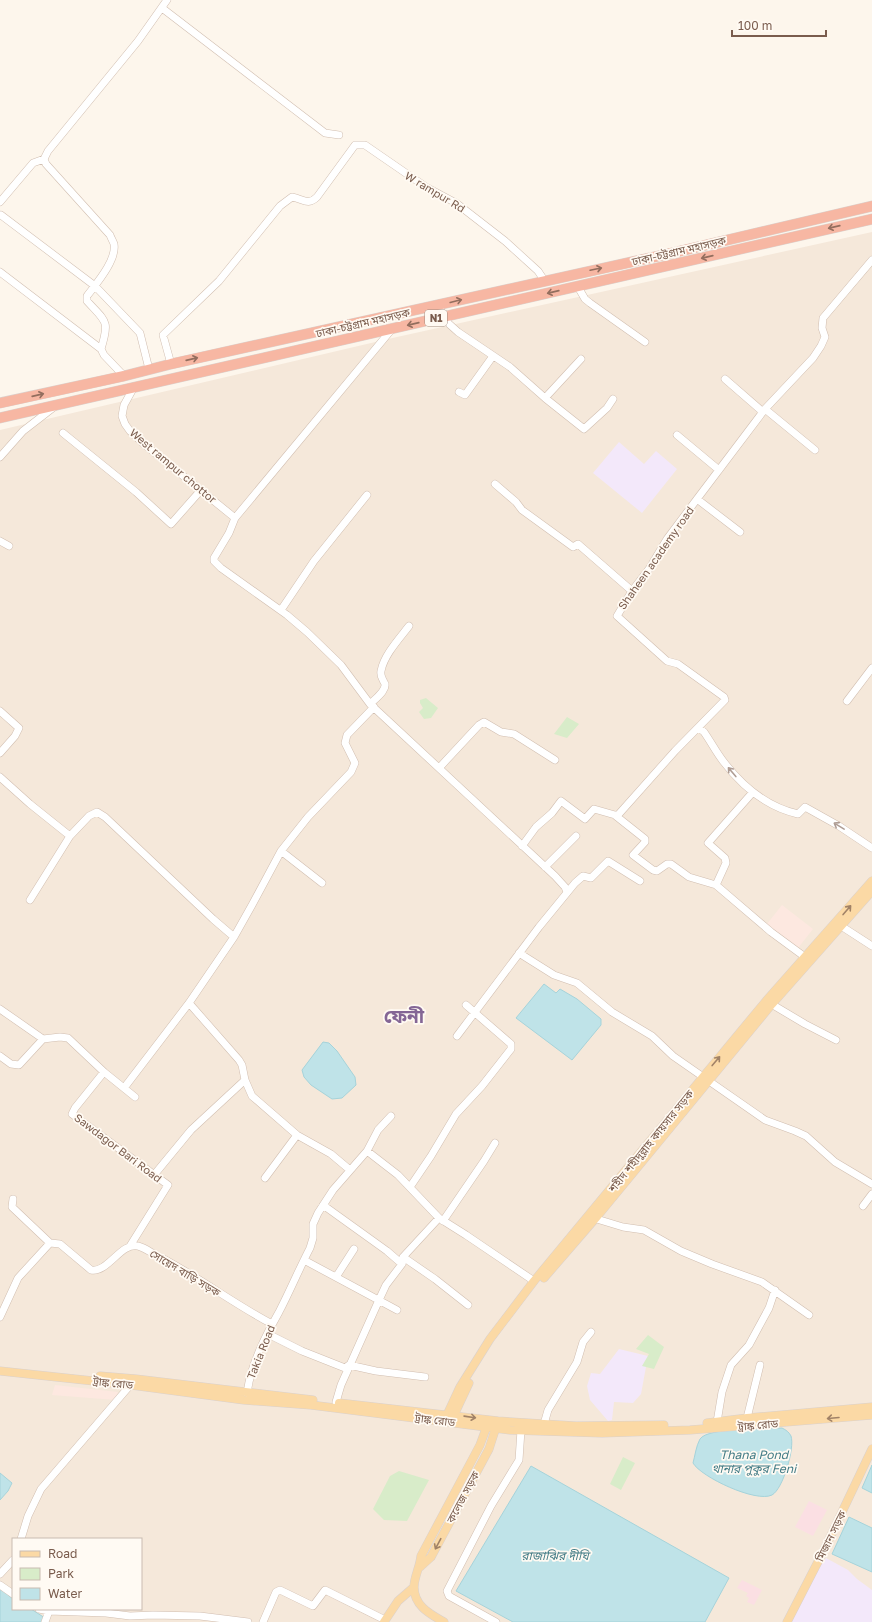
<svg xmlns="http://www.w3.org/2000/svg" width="872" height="1622" font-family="'Golos Text','Noto Sans Bengali',sans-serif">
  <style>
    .residential { fill: #f5e8da; fill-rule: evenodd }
    .commercial { fill: #fde8e0 }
    .education { fill: #f3e8fa }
    .medical { fill: #fbdfe3 }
    .green { fill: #d8ecc9 }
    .water { fill: #bfe3e8; stroke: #a5d3da }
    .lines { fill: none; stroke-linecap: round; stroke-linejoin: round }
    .minor-casing { stroke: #d1beb0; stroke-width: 8 }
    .major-casing { stroke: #dad1cd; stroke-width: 9 }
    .highway-casing { stroke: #dad1cd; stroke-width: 11 }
    .minor { stroke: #fff; stroke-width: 7 }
    .major { stroke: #fbd9a5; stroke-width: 8 }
    .highway { stroke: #f7b7a3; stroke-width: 10 }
    .oneway { stroke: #936e5e }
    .oneway2 { stroke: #af9d94 }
    .oneway3 { stroke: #a18267 }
    .labels { text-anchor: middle; stroke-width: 3.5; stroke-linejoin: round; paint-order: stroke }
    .shield { fill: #fffaf3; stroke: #a28b7f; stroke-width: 1 }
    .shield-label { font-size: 10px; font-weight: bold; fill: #7a5c4d }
    .street-label { font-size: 11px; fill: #7a5c4d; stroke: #fffaf3 }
    .water-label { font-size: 12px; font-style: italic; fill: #437c86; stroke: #fffaf3 }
    .town-label { font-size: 19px; font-weight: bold; fill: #846695; stroke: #fffaf3 }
  </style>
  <rect width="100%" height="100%" fill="#fdf6ec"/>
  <path class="residential" d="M872,232v1390h-872v-1192l388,-91zM13,1539h128v70h-128z"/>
  <path class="commercial" d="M782,905l31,24 -15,19 -31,-24z
    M55,1385l63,7 -2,8 -64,-5z"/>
  <path class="education" d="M619,442l25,22 12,-13 21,18 -35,44 -49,-40z
    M619,1349l29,7 -7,38 -8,9 -19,-1 -2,18 -4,1 -18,-21 -3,-14 4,-13 9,1z
    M826,1558l22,12 9,9 15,11v32h-81l27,-52z"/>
  <path class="medical" d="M809,1501l18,9 -14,26 -18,-9z
    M742,1580l20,10 -8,15 -7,-3 2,-4 -3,-2 2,-3 -11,-5z"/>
  <path class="green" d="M426,698l12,10 -7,10 -7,1 -5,-7 4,-4 -3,-5v-3z
    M567,717l12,7 -12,14 -13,-4z
    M648,1335l16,12 -10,22 -12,-3 7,-12 -13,-5z
    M623,1457l12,6 -14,27 -11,-6z
    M399,1471l30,9 -22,41 -23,-1 -11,-11 17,-33z"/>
  <path class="water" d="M544,984l12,9 4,-4 17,10 24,20v6l-29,35 -56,-42z
    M323,1042l6,1 8,8 18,26 1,8 -14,13 -10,1 -21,-14 -7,-8 -2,-7z
    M782,1428c4,2 7,4 9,8 4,12 -8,53 -19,59 -16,8 -71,-18 -79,-32 2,-7 3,-17 7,-24 8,-12 67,-10 82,-11z
    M872,1465v28l-10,-5z
    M531,1466l198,112 -24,44h-192l-57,-31z
    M0,1473l12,10 -4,8 -8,9z
    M849,1517l23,11v44l-40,-18z
    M0,1588l13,11v10h18l14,9 -3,4h-42z"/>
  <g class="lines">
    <defs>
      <path id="minor" d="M162,8l163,125 14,2
        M44,159l2,5 64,71c1,3 3,6 4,9 3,16 -18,40 -27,52v5c19,21 23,19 14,48l3,6 20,21
        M0,202l33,-39 11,-4 4,-8 90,-110 29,-41
        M1,215l94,71 45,47 9,36
        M0,272l101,77
        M578,287l7,12 5,4 55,39
        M438,305l10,18 10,9 52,35 35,31 39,31 23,-21 6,-9
        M392,329l-157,189 -6,15 -15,25v3l7,7 66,47 20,17 34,33 29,39 185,172 10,11 2,5
        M171,364l-8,-29 2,-2 54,-52 61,-75 12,-9c11,2 16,9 25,0l38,-52h10l61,42 30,16 49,38 33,30 6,9
        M725,379l38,33
        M134,387l-10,18 -2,11 3,8 5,7 15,14 90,73
        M459,392l6,3 28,-39
        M545,398l36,-39
        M765,409l50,41
        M63,433l73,59 35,32 30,-34
        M677,435l42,35
        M0,457l23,-26 31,-24
        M495,484l21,18 6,8 51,37 5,-3 54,47
        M697,499l43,33
        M0,541l9,5
        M281,610l33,-49 53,-66
        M847,701l25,-33
        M370,704c5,-5 19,-15 14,-22 -2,-4 -4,-6 -3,-11 3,-16 18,-32 28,-45
        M0,711l19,17 -4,8 -15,17
        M699,728l5,4c7,10 12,20 19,29 19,25 44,46 75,53l7,-7 34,19 33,22
        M439,768l40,-43 5,-3 17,10 13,2 41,26
        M0,777l30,27 40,32
        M753,792l-45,51 17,15 1,5 -10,22 55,47 34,25
        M616,816l29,23v3l-12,13 20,15 4,1 10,-7h4l18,13 27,8
        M522,846l14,-19 16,-14 9,-12 24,18 9,-10 21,6h3l57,-64 50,-51 -1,-3 -46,-33 -11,-3 -50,-45 15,-25 17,-22 18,-30 30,-40 68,-90 48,-51 8,-12 4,-9 -3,-9 1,-10 49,-58
        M281,851l41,32
        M545,867l31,-31
        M30,900l40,-64 19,-20 8,-4 8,5 108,102 21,18
        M838,924l34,22
        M519,953l35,22 23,8 35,29 40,24 21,20 92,64 30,11 11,5 29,26 37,22
        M768,1002l37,22 31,16
        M189,1003l50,57 3,5 3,15 7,16 45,39 34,19 19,16
        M0,1009l43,30 17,-2 8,1 36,34 31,25
        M457,1036l82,-109 36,-44 8,-7 8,2 17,-17 32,20
        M0,1056l11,8 8,1 24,-26
        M104,1072l-29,36 -3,6 96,71 -38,61
        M124,1088l65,-85 45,-66 18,-32 29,-54 27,-34 43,-45 4,-9 -10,-20 2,-8 27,-28
        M367,1151l31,24 41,43 27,17 68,46
        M154,1175l37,-45 54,-50
        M265,1178l32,-43
        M410,1187l21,-31 25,-42 26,-28 29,-37v-5l-45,-39
        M13,1199l-1,8 38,36 10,1 31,26c17,3 30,-28 47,-24 8,2 16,9 24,12 38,20 72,46 110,66
        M323,1205l64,46 15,13
        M863,1206l9,-12
        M590,1217l33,10 21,3 37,21 31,13 50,18 47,33
        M443,1221l41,-60 11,-18
        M403,1257l32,22 33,26
        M304,1260l93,50
        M336,1277l18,-28
        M0,1317l18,-39 32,-35
        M268,1334l34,17 43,17 4,-3 27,6 49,6
        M247,1393c4,-29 18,-56 32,-81 11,-21 20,-43 31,-64l3,-10v-14l5,-11 15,-23 34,-39 11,-21 13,-14
        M336,1402l5,-17 38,-85 7,-15 16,-21 1,-7 36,-39
        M747,1418l13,-53
        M717,1422l5,-30 9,-27 18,-20 20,-37 6,-18
        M544,1424l4,-14 29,-48 6,-20 8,-10
        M21,1539l7,-23 13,-27 92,-107
        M0,1574l13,-14
        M0,1585l13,9
        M39,1609l10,2 57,2 24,3 23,-1 47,1 48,6
        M45,1622l4,-11
        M263,1622l13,-30 4,-2 33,16 12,-16 60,30
        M496,1622l-47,-26 -2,-5 44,-85 28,-46 2,-30"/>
      <path id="major" d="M544,1278l51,-59 177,-215 100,-113
        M0,1371l131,14 113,15 67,5 199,25 92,3 88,-3 182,-15
        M100,1376l36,3 177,21
        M339,1403l159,18 78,5 88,-1
        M447,1415l13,-28 30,-48 44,-58 232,-280 106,-120
        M454,1415l15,-32
        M707,1423l40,-5 125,-11
        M420,1567l11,-10 58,-108 8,-25
        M384,1622l14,-21 16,-14
        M444,1622c-14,-8 -30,-16 -30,-35 0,-10 6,-20 7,-31l59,-111 8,-22
        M787,1622l36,-70 49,-103"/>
      <path id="highway" d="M0,403l124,-27 47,-12 501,-111 200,-47
        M0,418l872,-199"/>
    </defs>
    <use href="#minor" class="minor-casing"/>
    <use href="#major" class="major-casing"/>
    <use href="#highway" class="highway-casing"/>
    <use href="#minor" class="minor"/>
    <use href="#major" class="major"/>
    <use href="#highway" class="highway"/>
  </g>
  <defs><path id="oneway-shaft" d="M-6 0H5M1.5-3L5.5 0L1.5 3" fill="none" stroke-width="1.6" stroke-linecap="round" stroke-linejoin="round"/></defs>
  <g class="oneway">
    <use href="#oneway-shaft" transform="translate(834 227) rotate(167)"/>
    <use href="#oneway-shaft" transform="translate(707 257) rotate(167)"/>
    <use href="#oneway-shaft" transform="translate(596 269) rotate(-12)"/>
    <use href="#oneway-shaft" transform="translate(553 292) rotate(167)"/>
    <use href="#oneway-shaft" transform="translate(456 301) rotate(-14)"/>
    <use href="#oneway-shaft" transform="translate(413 324) rotate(167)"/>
    <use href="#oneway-shaft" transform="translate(192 359) rotate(-13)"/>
    <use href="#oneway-shaft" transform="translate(38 395) rotate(-13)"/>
  </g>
  <g class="oneway2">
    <use href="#oneway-shaft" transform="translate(732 772) rotate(-130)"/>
    <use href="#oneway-shaft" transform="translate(839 826) rotate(-149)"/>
  </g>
  <g class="oneway3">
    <use href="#oneway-shaft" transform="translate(847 910) rotate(-49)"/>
    <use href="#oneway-shaft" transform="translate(716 1061) rotate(-50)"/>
    <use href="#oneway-shaft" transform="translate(470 1417) rotate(8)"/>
    <use href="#oneway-shaft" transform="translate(833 1418) rotate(175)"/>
    <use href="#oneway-shaft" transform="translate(438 1544) rotate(118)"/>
  </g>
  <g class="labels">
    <rect class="shield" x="425" y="310" width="22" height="16" rx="3"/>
    <g class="shield-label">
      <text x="436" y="322">N1</text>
    </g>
    <g class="street-label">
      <text transform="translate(435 192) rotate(31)" y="4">W rampur Rd</text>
      <text transform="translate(679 251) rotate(-13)" y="4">ঢাকা-চট্টগ্রাম মহাসড়ক</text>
      <text transform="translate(363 323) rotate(-13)" y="4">ঢাকা-চট্টগ্রাম মহাসড়ক</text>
      <text transform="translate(173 466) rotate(40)" y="4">West rampur chottor</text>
      <text transform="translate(656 558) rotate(-55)" y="4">Shaheen academy road</text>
      <text transform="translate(651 1141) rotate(-51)" y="4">শহীদ শহীদুল্লাহ কায়সার সড়ক</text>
      <text transform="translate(118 1148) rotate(37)" y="4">Sawdagor Bari Road</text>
      <text transform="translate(185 1273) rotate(31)" y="4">সোয়েদ বাড়ি সড়ক</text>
      <text transform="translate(261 1352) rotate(-68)" y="4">Takia Road</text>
      <text transform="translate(113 1383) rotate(6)" y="4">ট্রাঙ্ক রোড</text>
      <text transform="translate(435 1420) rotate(7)" y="4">ট্রাঙ্ক রোড</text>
      <text transform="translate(758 1425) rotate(-5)" y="4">ট্রাঙ্ক রোড</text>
      <text transform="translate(463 1497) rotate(-62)" y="4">কলেজ সড়ক</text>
      <text transform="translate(831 1536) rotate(-64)" y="4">মিজান সড়ক</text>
    </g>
    <g class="water-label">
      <text x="754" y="1459">Thana Pond<tspan x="754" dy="14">থানার পুকুর Feni</tspan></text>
      <text x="555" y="1560">রাজাঝির দীঘি</text>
    </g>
    <g class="town-label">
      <text x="404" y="1023">ফেনী</text>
    </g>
  </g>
  <rect x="12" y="1538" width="130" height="72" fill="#fffaf3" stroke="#cabbb1"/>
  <rect x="20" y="1551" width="20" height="6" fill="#fbd9a5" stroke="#cabbb1"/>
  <text x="48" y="1558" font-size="12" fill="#7a5c4d">Road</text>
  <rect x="20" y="1568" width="20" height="12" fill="#d8ecc9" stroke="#cabbb1"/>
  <text x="48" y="1578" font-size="12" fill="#7a5c4d">Park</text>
  <rect x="20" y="1588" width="20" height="12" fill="#bfe3e8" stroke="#cabbb1"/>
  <text x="48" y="1598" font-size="12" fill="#7a5c4d">Water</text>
  <path d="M732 30v6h94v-6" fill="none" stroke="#7a5c4d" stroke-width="2"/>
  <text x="738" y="30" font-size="12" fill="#7a5c4d" stroke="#fffaf3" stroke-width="3" paint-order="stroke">100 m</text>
</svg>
